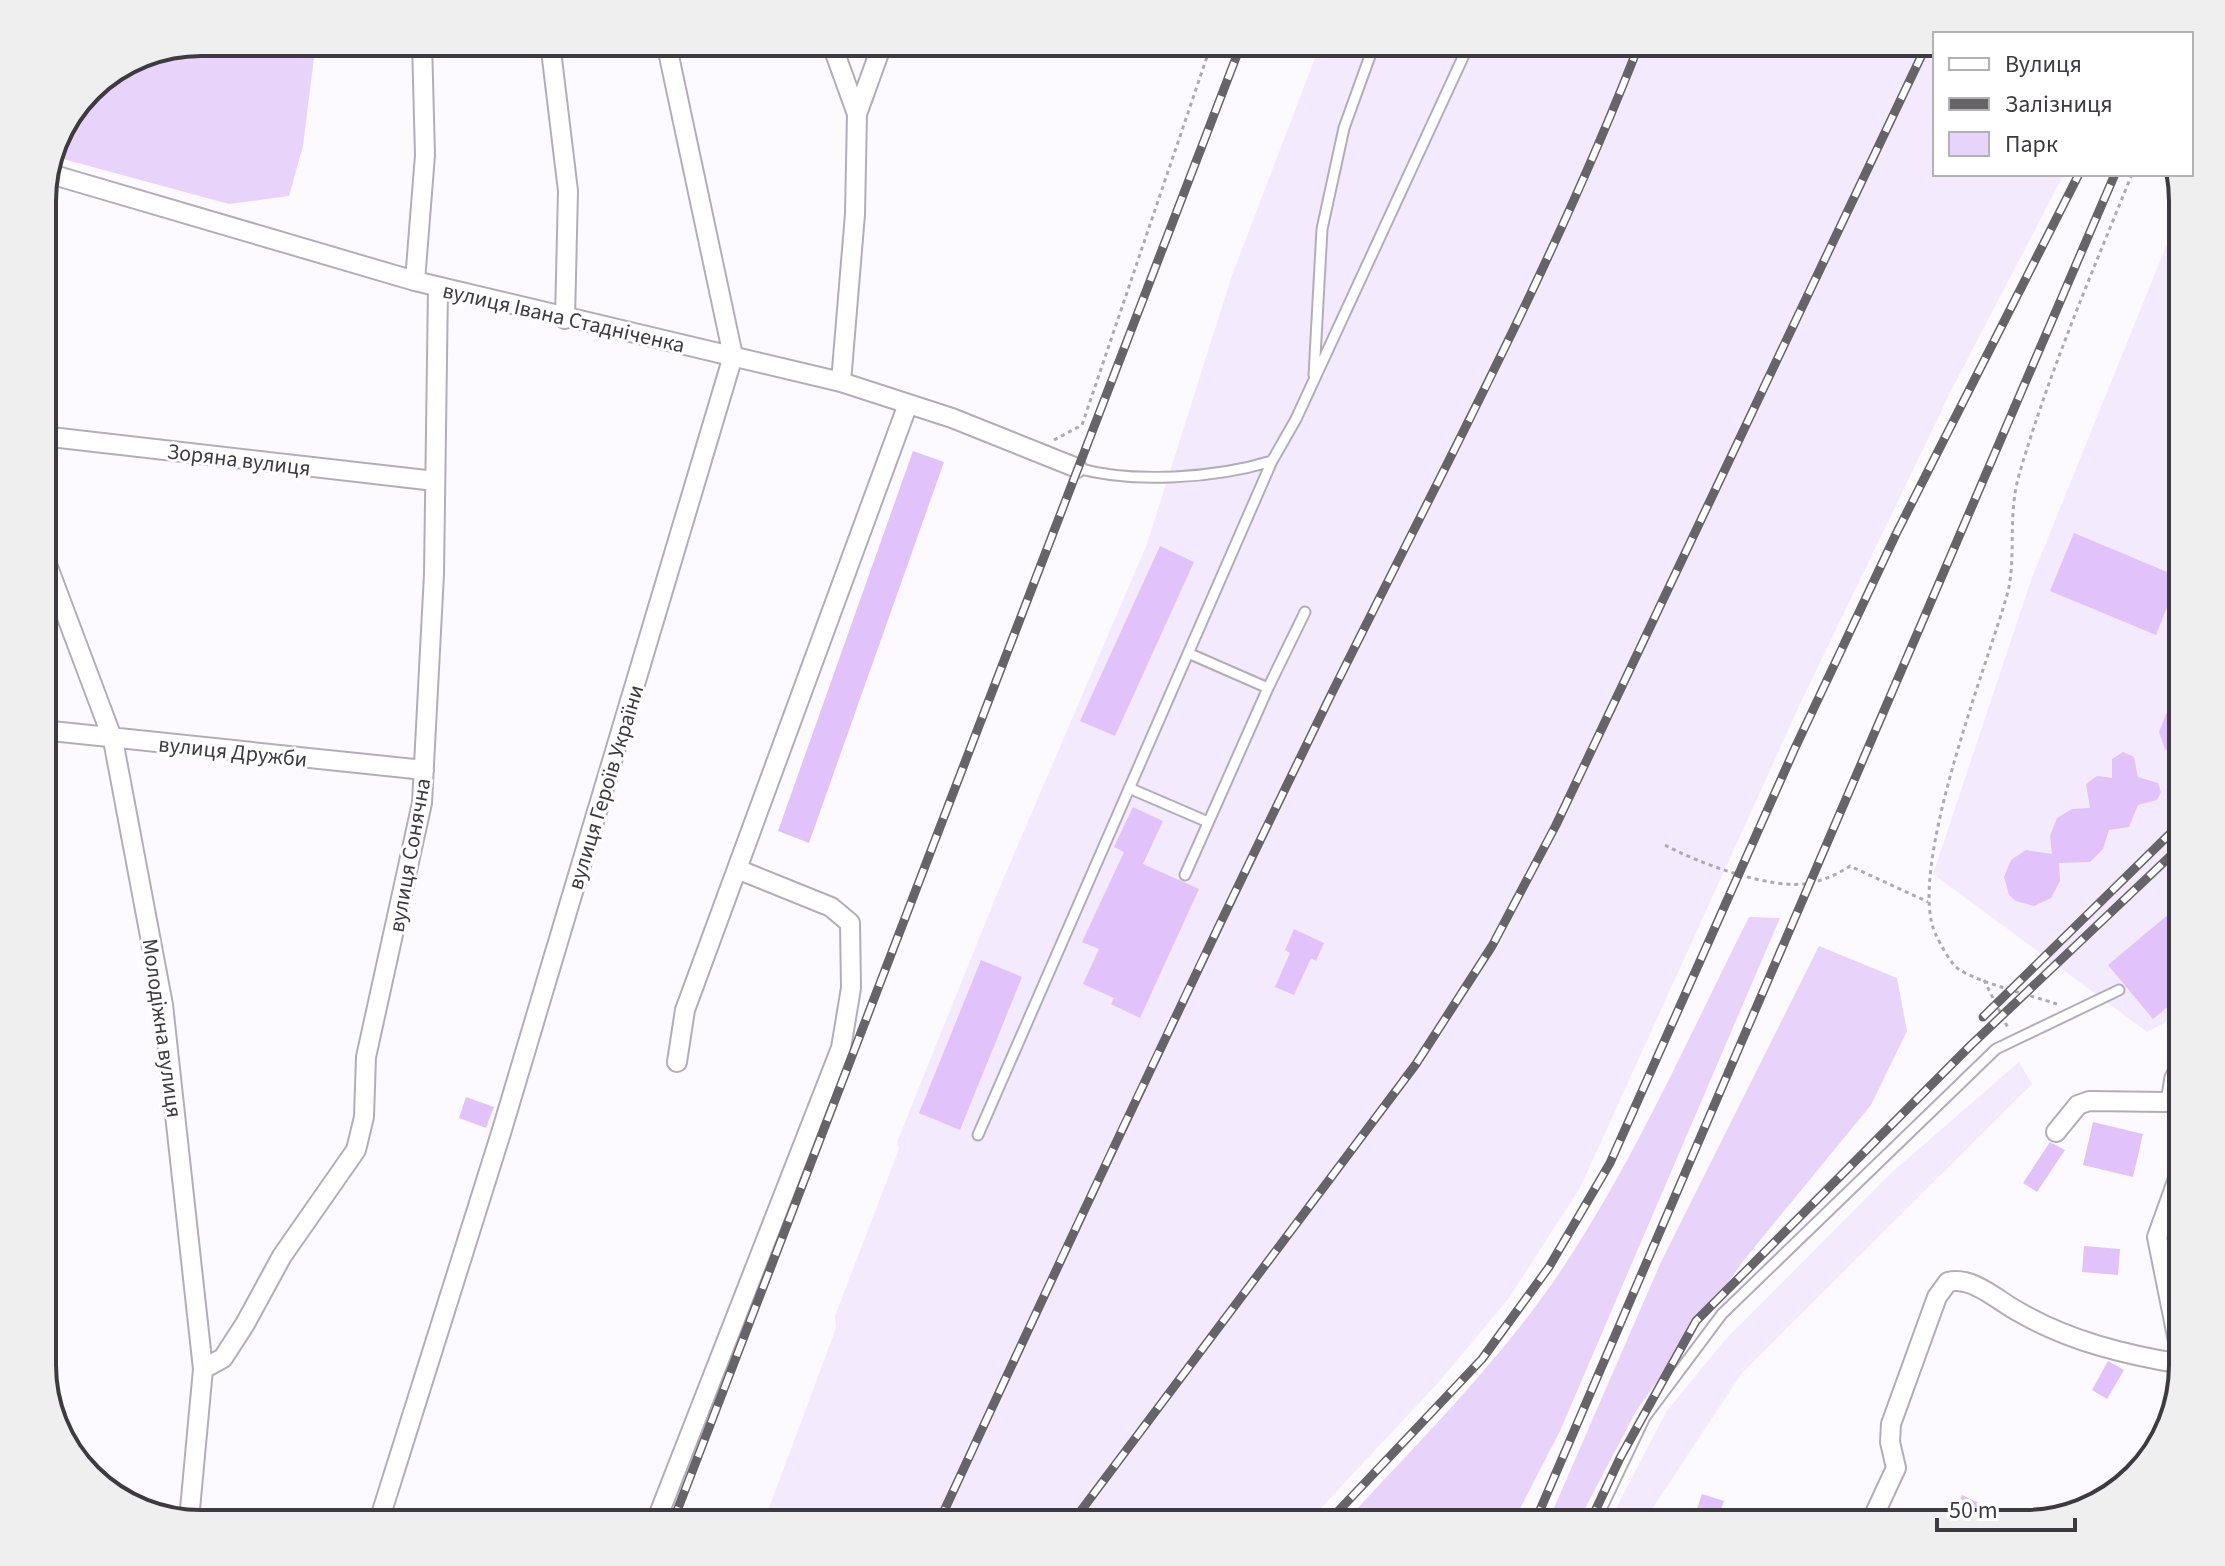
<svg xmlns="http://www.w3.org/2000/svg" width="2225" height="1566" font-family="'Source Sans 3',sans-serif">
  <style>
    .built { fill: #f4eafd }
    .green { fill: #e8d3fa }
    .building { fill: #e1c2fa }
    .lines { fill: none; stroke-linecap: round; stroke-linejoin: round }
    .lane-casing { stroke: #b3adb9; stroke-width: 13 }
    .street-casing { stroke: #b3adb9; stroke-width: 22 }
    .path { stroke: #aeabb0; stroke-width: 3; stroke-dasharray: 4 4; stroke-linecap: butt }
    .lane { stroke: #fff; stroke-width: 9 }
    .street { stroke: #fff; stroke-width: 18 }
    .rail-casing { stroke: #676469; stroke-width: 9 }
    .rail { stroke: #fff; stroke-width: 6; stroke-dasharray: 18; stroke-linecap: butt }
    .labels { text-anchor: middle; stroke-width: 6; stroke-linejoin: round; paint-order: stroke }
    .street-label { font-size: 22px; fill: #3e3b40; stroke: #fff }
    .rim { fill: none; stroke: #3e3b40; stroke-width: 4 }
  </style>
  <rect width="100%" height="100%" fill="#fcfaff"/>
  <path class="built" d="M1321,42h614v132h129l-112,215 -151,313 -221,486 -71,110 -70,84 -133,142h-543l73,-196 -1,-12 64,-167 -2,-7 102,-253 148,-345 84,-266z
    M2183,204v809l-36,19 -214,-158 98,-294z
    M2019,1062l13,22 -290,289 -100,151h-34l58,-112 58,-71 168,-169z"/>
  <path class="green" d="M201,42h115l-13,104 -14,50 -60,8 -177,-48c12,-44 46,-83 88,-101 18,-8 42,-9 61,-13z
    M1749,917l31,1 -220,513 -48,93h-169c76,-83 159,-164 221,-258 72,-109 126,-232 185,-349z
    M1819,946l78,32 10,53 -36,74 -127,155 -108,151 -59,113h-30l114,-262z"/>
  <path class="building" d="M913,451l31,11 -135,381 -31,-12z
    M2074,533l105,44 -23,58 -106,-44z
    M1160,546l34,16 -79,174 -35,-15z
    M2183,704v57l-18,-12 -6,-17 7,-18z
    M2123,752l11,5 4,20 20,6 3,9 -4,8 -19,5 -9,22 -20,3 -6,19 -13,13 -31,1 1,18 -9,17 -17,8 -18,-5 -7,-6 -5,-18 7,-17 15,-10 26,4 -2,-18 7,-18 15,-9 18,-1 -4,-24 11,-8 15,2v-19z
    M1133,807l30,14 -20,43 56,25 -59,129 -29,-14 3,-6 -31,-14 16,-35 -17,-7 42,-90 -10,-5z
    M2183,902v92l-30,25 -45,-54z
    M1294,929l30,14 -8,18 -5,-3 -17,37 -19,-8 15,-34 -5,-3z
    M981,960l41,17 -62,153 -41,-17z
    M466,1097l28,10 -8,21 -27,-10z
    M2093,1122l50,12 -10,43 -50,-12z
    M2050,1142l15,8 -28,42 -14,-9z
    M2084,1246l36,3 -2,26 -36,-3z
    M2108,1361l16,9 -17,29 -15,-9z
    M1702,1494l22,7 -8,23 -23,-4z
    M1962,1495l21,10 -9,19h-26z"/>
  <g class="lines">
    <defs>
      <path id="lane" d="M1314,375l8,-146 22,-101 31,-86
        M1077,468c57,16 139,10 195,-7l24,-42 174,-377
        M1188,653l80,35 37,-76
        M1129,788l79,34
        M1185,875l83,-187
        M2183,1052l-13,25 -4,25 17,16
        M978,1135l294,-674
        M2179,1176l4,-24
        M1594,1524l51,-107 77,-103 274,-265 123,-59"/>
      <path id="street" d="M550,42l18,149 -3,128
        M831,42l26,72
        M47,173l368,108 426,101 111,36 125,50
        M415,281l10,-126 -3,-113
        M841,382l14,-168 2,-100 26,-72
        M42,436l393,45
        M42,551l71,189 50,265 40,364 -14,151
        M42,730l382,40
        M677,1062l8,-52 223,-606
        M2056,1132l22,-27 11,-4 77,1
        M2183,1366l-26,-129 22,-61h4
        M203,1369l20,-11 22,-34 37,-68 74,-106 8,-33 2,-60 56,-254 12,-229 4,-287
        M378,1524l123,-391 232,-777 -67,-314
        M655,1524l186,-476 10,-60 -1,-65 -19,-16 -94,-38
        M1870,1524l26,-56 -6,-26 1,-18 46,-127 11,-15c25,-6 50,19 71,30 50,29 107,43 163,52"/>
    </defs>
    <use href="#lane" class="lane-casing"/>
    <use href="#street" class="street-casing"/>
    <path class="path" d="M1054,440l28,-15 130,-383
      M1665,845c33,18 108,46 145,38 15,-3 28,-9 40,-17l78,36
      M1984,980l25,50
      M2057,1004c-27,-9 -74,-20 -97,-34 -9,-5 -19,-25 -24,-35 -31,-62 51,-269 71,-340 10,-35 0,-78 12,-120 30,-103 73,-202 113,-301"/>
    <use href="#lane" class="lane"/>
    <use href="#street" class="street"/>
    <defs>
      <path id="rail" d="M1983,1017l200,-196
        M672,1524l570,-1482
        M938,1524c127,-274 255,-548 388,-819 108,-219 226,-435 314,-663
        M1071,1524l345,-460 76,-118 64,-121 372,-783
        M1326,1524l156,-165 67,-92 61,-104 185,-415 101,-214 183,-360
        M1534,1524l581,-1350
        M1589,1524l31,-66 76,-137 275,-276 212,-201"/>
    </defs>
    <use href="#rail" class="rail-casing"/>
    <use href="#rail" class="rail"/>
  </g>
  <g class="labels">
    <g class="street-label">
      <text transform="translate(564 317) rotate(13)" y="8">вулиця Івана Стадніченка</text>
      <text transform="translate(239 459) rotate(7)" y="8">Зоряна вулиця</text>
      <text transform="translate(233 751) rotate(6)" y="8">вулиця Дружби</text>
      <text transform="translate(605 787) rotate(-73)" y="8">вулиця Героїв України</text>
      <text transform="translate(409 855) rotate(-80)" y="8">вулиця Сонячна</text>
      <text transform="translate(163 1028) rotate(82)" y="8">Молодіжна вулиця</text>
    </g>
  </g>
  <path d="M0 0H2225V1566H0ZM201 56H2024A145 145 0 0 1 2169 201V1365A145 145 0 0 1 2024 1510H201A145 145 0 0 1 56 1365V201A145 145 0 0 1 201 56Z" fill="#f0eff0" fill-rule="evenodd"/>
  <path class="rim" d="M201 56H2024A145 145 0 0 1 2169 201V1365A145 145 0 0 1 2024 1510H201A145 145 0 0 1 56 1365V201A145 145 0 0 1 201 56Z"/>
  <rect x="1933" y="32" width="260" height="144" fill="#ffffff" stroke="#b2b1b3" stroke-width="2"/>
  <rect x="1949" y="58" width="40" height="12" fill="#ffffff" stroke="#b2b1b3" stroke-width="2"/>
  <text x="2005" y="72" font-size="24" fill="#3e3b40">Вулиця</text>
  <rect x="1949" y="98" width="40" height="12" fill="#676469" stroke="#b2b1b3" stroke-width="2"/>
  <text x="2005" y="112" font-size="24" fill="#3e3b40">Залізниця</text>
  <rect x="1949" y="132" width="40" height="24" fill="#e8d3fa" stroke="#b2b1b3" stroke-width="2"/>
  <text x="2005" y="152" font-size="24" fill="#3e3b40">Парк</text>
  <path d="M1937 1518v12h138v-12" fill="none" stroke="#3e3b40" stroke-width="4"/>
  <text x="1949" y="1518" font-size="24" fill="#3e3b40" stroke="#ffffff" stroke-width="6" paint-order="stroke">50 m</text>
</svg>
